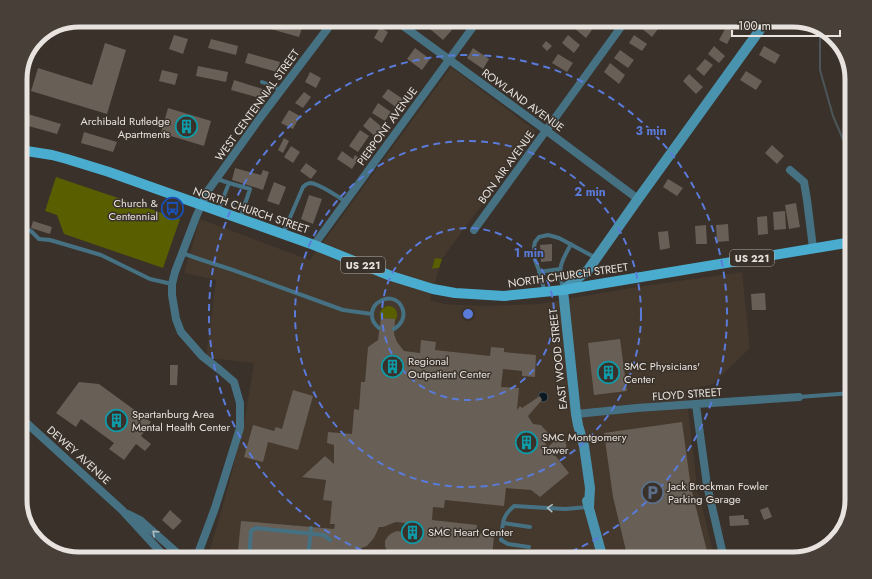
<svg xmlns="http://www.w3.org/2000/svg" width="872" height="579" font-family="Jost,sans-serif">
  <style>
    .built { fill: #45382c }
    .green { fill: #595e00 }
    .water { fill: #0a1920; stroke: #4d5659 }
    .lines { fill: none; stroke-linecap: round; stroke-linejoin: round }
    .stream { stroke: #4d5659; stroke-width: 2 }
    .building { fill: #685f56 }
    .lane { stroke: #457182; stroke-width: 4 }
    .street { stroke: #457182; stroke-width: 8 }
    .secondary { stroke: #4993ae; stroke-width: 10 }
    .primary { stroke: #4aadd0; stroke-width: 10 }
    .oneway { stroke: #afbbbe }
    .ring { fill: none; stroke: #5a7bda; stroke-width: 2; stroke-dasharray: 7 5 }
    .labels { text-anchor: middle; stroke-width: 3; stroke-linejoin: round; paint-order: stroke }
    .shield { fill: #39312a; stroke: #b4aea8; stroke-width: 1 }
    .shield-label { font-size: 10px; font-weight: bold; fill: #e8e3de }
    .street-label { font-size: 11px; fill: #e8e3de; stroke: #39312a }
    .poi-label { font-size: 11px; fill: #e8e3de; stroke: #39312a; text-anchor: start }
    .rim { fill: none; stroke: #e8e3de; stroke-width: 5 }
    .centre { fill: #5a7bda; stroke: #39312a; stroke-width: 2 }
    .ring-label { font-size: 12px; text-anchor: middle; font-weight: bold; fill: #5a7bda; stroke: #39312a; stroke-width: 3; stroke-linejoin: round; paint-order: stroke }
  </style>
  <rect width="100%" height="100%" fill="#39312a"/>
  <path class="built" d="M451,67l85,64 -94,128 -12,41 15,4 34,2 59,-2 98,-17 106,-15 8,76 -37,36 -27,7 11,95 18,73h-508l21,-71 17,-70 9,-55 -48,-5 10,-78 -32,-7 16,-54 110,41z"/>
  <path class="green" d="M56,177l124,42 -17,49 -99,-34 -7,-19 -12,-4z
    M435,258l7,1 -3,9h-4l-3,1z
    M387,306c9,-1 13,8 8,15l-1,-2 -13,-1v2c-3,-6 -1,-11 6,-14z
    M150,550l9,9h-16z"/>
  <path class="water" d="M538 397a5 5 0 1 1 10 0a5 5 0 1 1-10 0Z"/>
  <g class="lines">
    <path class="stream" d="M820,29v41l13,46 19,44"/>
  </g>
  <path class="building" d="M270,20h5l27,8 -3,9 -32,-9z
    M437,20h3l12,10 -9,10 -13,-11z
    M580,20l12,10 -6,8 -12,-10z
    M646,20h1l11,9 -6,8 -12,-10z
    M732,20h15l2,2 -6,8 -12,-9z
    M380,27l8,5 -6,11 -8,-5z
    M726,27l8,4 -7,13 -8,-4z
    M174,35l14,4 -5,15 -14,-5z
    M568,35l12,10 -6,8 -12,-10z
    M634,35l13,9 -5,7 -13,-8z
    M211,39l27,7 -2,9 -28,-7z
    M546,41l6,5 -5,5 -5,-5z
    M105,43l21,7 -19,64 -76,-23 7,-23 54,17z
    M714,46l11,10 -6,7 -11,-9z
    M764,46l16,9 -5,9 -16,-9z
    M415,48l15,11 -8,11 -15,-11z
    M473,48l16,11 -6,10 -16,-11z
    M620,50l14,10 -6,8 -14,-10z
    M248,53l32,9 -3,10 -32,-9z
    M558,54l15,9 -6,9 -15,-9z
    M705,59l8,6 -9,11 -8,-7z
    M610,63l15,12 -6,9 -15,-12z
    M198,66l30,6 -2,10 -30,-6z
    M162,70l16,4 -3,11 -16,-4z
    M746,71l16,10 -6,9 -16,-10z
    M310,72l11,6 -5,10 -11,-6z
    M689,74l14,13 -7,7 -13,-13z
    M234,80l32,10 -3,9 -32,-9z
    M388,89l15,10 -6,9 -15,-11z
    M304,92l7,5 -8,11 -8,-5z
    M378,103l13,9 -6,9 -13,-8z
    M168,108l43,13 -7,25 -43,-13z
    M289,110l11,6 -7,13 -12,-6z
    M28,114l33,10 -4,10 -32,-9z
    M370,117l13,11 -7,9 -13,-11z
    M360,130l9,6 -11,16 -9,-6z
    M84,132l33,10 -4,10 -32,-9z
    M284,138l5,3 -6,12 -5,-3z
    M772,145l12,11 -7,8 -12,-11z
    M291,146l9,6 -7,11 -9,-6z
    M342,151l11,8 2,-4 4,3 -7,11 -15,-10z
    M306,163l11,8 -6,8 -11,-8z
    M235,168l26,7 2,-5 6,2 -6,18 -31,-10z
    M668,179l15,9 -6,8 -14,-9z
    M274,182l12,5 -7,18 -12,-4z
    M309,195l13,4 -9,25 -12,-5z
    M796,203l4,24 -11,2 -4,-24z
    M785,211l1,18 -12,1 -1,-18z
    M767,216l1,18 -10,1 -1,-18z
    M33,221l19,6 -2,7 -19,-6z
    M728,224l1,17 -12,1 -1,-17z
    M706,225l1,19h-11l-1,-18z
    M668,231l2,17 -10,2 -2,-18z
    M552,244v17l-11,1 -1,-17z
    M852,271v41h-2l-5,-40z
    M765,293l1,17h-14l-1,-16z
    M381,318l14,1 -1,15 3,8 7,9 16,2 1,-13 15,2 -1,8 55,6 1,-9 13,1v4l32,3 -1,22 -13,-1v-5l-19,-2 -2,18 18,1 -2,22 3,-4 2,2 18,-12 2,4 -14,16 5,8 8,1 7,8 -6,6 6,8 10,-9 7,1 2,10h-8l-5,5 15,19 -29,24 -9,-7 -25,-2 -2,18 -59,-6 -1,8 -11,-1 -1,13 45,5 -1,8 18,2 -2,24h-90v-1l-7,-1 -4,-2 -4,-4 -2,-5v-5l3,-5 4,-3 5,-2 7,1 1,-9 -9,-1 -13,5h-4l-5,11 -7,8 -8,3 -1,10h-121l4,-38 93,8 1,-5h-5l2,-23 -9,-1 3,-20 -24,-3 23,-21 9,8v-19l-7,-2 1,-11 24,2 2,-25 5,1 2,-28h4l3,-35 10,-7z
    M620,339l7,52 -33,4 -6,-52z
    M170,365h8l-1,20h-7z
    M79,382l20,2 52,38 -10,14 10,8 -6,7 -9,-7 -12,16 -15,-11 5,-6 -33,-24 -5,8 -20,-14z
    M293,390l20,6 -15,54 -30,-8 -5,20 -19,-5 9,-32 21,6 2,-4 6,2z
    M682,422l9,66 17,67 -18,4h-62l-15,-62 -9,-64z
    M768,507l4,10 -8,3 -4,-10z
    M170,510l12,11 -9,9 -11,-10z
    M744,515v4h4l1,6 -19,1 -1,-10z"/>
  <g class="lines">
    <path class="lane" d="M262,82l13,5 5,4
      M217,179l12,4
      M218,211l11,-28 21,6 -10,30
      M20,226l11,5 8,8 11,1 51,15 49,24 22,5
      M283,234l20,-47c2,-2 5,-4 8,-4 8,1 28,14 35,19
      M182,253l20,7 31,10 110,40 29,4
      M539,272l21,-3
      M563,289c-5,-22 -3,-25 8,-45
      M544,292l-2,-14 -7,-18 -1,-13 1,-5 4,-5 9,-2 11,3 37,20
      M379,328c-5,-4 -8,-9 -7,-16 1,-4 3,-8 7,-10 18,-13 36,14 15,27
      M799,397l53,-4
      M503,523l27,4
      M529,547l-21,-3 -7,-4c2,-16 0,-23 13,-34l51,3 23,-2
      M340,551l2,6v2
      M249,559l2,-28 3,-2 2,-1 68,7 6,5
      M308,559l3,-31"/>
    <path class="street" d="M395,20l152,111 91,68
      M790,170l14,12 3,18 6,48
      M474,230l152,-210
      M314,245l164,-225
      M696,405l11,80 17,74
      M576,414l61,-6 162,-11
      M20,417l102,93 45,49
      M128,514l12,6 44,39
      M196,559l19,-51 25,-80v-25l-6,-21 -14,-12 -18,-14 -21,-24 -5,-13 -4,-24v-11l3,-12 21,-55 11,-25 53,-74 74,-98"/>
    <path class="secondary" d="M587,501l16,58
      M589,507l1,-19 -6,-42 -6,-21 -2,-11 -13,-124 25,-20 50,-71 129,-179"/>
    <path class="primary" d="M20,150l32,5 15,4 42,13 205,73 77,31 42,13 22,4 49,3 59,-6 289,-48"/>
  </g>
  <defs><path id="oneway-chevron" d="M-2-3.5L2.5 0L-2 3.5" fill="none" stroke-width="1.6" stroke-linecap="round" stroke-linejoin="round"/></defs>
  <g class="oneway">
    <use href="#oneway-chevron" transform="translate(550 508) rotate(-176)"/>
    <use href="#oneway-chevron" transform="translate(155 533) rotate(-138)"/>
  </g>
  <g class="ring">
    <circle cx="468" cy="314" r="86"/>
    <circle cx="468" cy="314" r="173"/>
    <path d="M384 559A259 259 0 1 1 552 559"/>
  </g>
  <defs>
    <symbol id="building-ring" viewBox="-11 -11 22 22"><circle r="9.5" fill="#39312a" stroke="#0f9aa8" stroke-width="1.5"/><path d="M-4-6H4V6H1V3H-1V6H-4ZM-2.5-4.3h1.7v1.8h-1.7ZM.8-4.3h1.7v1.8H.8ZM-2.5-1h1.7V.8h-1.7ZM.8-1h1.7V.8H.8Z" fill="#0f9aa8"/></symbol>
    <symbol id="bus-ring" viewBox="-11 -11 22 22"><circle r="9.5" fill="#39312a" stroke="#1a4fb4" stroke-width="1.5"/><path d="M-5-6H5V4H4V6H2V4H-2V6H-4V4H-5ZM-3.5-4V0h7V-4ZM-3.5 1.2v1.5H-2V1.2ZM2 1.2v1.5H3.5V1.2Z" fill="#1a4fb4"/></symbol>
    <symbol id="parking-ring" viewBox="-11 -11 22 22"><circle r="9.5" fill="#39312a" stroke="#5c6f8a" stroke-width="1.5"/><path d="M-3.5-5.5H1a3.5 3.5 0 0 1 0 7H-1V5.5H-3.5ZM-1-3.4V-.6H.8a1.4 1.4 0 0 0 0-2.8Z" fill="#5c6f8a"/></symbol>
  </defs>
  <g fill-rule="evenodd">
    <use href="#building-ring" x="174" y="114" width="25" height="25"/>
    <use href="#bus-ring" x="160" y="196" width="25" height="25"/>
    <use href="#building-ring" x="380" y="354" width="25" height="25"/>
    <use href="#building-ring" x="596" y="360" width="25" height="25"/>
    <use href="#building-ring" x="104" y="408" width="25" height="25"/>
    <use href="#building-ring" x="514" y="430" width="25" height="25"/>
    <use href="#parking-ring" x="640" y="480" width="25" height="25"/>
    <use href="#building-ring" x="400" y="520" width="25" height="25"/>
  </g>
  <g class="labels">
    <g class="shield">
      <rect x="730" y="250" width="44" height="16" rx="3"/>
      <rect x="341" y="257" width="44" height="16" rx="3"/>
    </g>
    <g class="shield-label">
      <text x="752" y="262">US 221</text>
      <text x="363" y="269">US 221</text>
    </g>
    <g class="street-label">
      <text transform="translate(523 100) rotate(36)" y="4">ROWLAND AVENUE</text>
      <text transform="translate(257 105) rotate(-54)" y="4">WEST CENTENNIAL STREET</text>
      <text transform="translate(387 126) rotate(-54)" y="4">PIERPONT AVENUE</text>
      <text transform="translate(506 167) rotate(-54)" y="4">BON AIR AVENUE</text>
      <text transform="translate(251 210) rotate(19)" y="4">NORTH CHURCH STREET</text>
      <text transform="translate(568 275) rotate(-8)" y="4">NORTH CHURCH STREET</text>
      <text transform="translate(558 359) rotate(-96)" y="4">EAST WOOD STREET</text>
      <text transform="translate(687 394) rotate(-4)" y="4">FLOYD STREET</text>
      <text transform="translate(79 455) rotate(42)" y="4">DEWEY AVENUE</text>
    </g>
    <g class="poi-label">
      <text x="170" y="125" text-anchor="end">Archibald Rutledge<tspan x="170" dy="13">Apartments</tspan></text>
      <text x="158" y="207" text-anchor="end">Church &amp;<tspan x="158" dy="13">Centennial</tspan></text>
      <text x="408" y="365">Regional<tspan x="408" dy="13">Outpatient Center</tspan></text>
      <text x="624" y="370">SMC Physicians'<tspan x="624" dy="13">Center</tspan></text>
      <text x="132" y="418">Spartanburg Area<tspan x="132" dy="13">Mental Health Center</tspan></text>
      <text x="542" y="441">SMC Montgomery<tspan x="542" dy="13">Tower</tspan></text>
      <text x="668" y="490">Jack Brockman Fowler<tspan x="668" dy="13">Parking Garage</tspan></text>
      <text x="428" y="536">SMC Heart Center</text>
    </g>
  </g>
  <path d="M0 0H872V579H0ZM79 27H793A52 52 0 0 1 845 79V500A52 52 0 0 1 793 552H79A52 52 0 0 1 27 500V79A52 52 0 0 1 79 27Z" fill="#473f38" fill-rule="evenodd"/>
  <path class="rim" d="M79 27H793A52 52 0 0 1 845 79V500A52 52 0 0 1 793 552H79A52 52 0 0 1 27 500V79A52 52 0 0 1 79 27Z"/>
  <circle cx="468" cy="314" r="6" class="centre"/>
  <g class="ring-label">
    <text x="651" y="135">3 min</text>
    <text x="590" y="196">2 min</text>
    <text x="529" y="257">1 min</text>
  </g>
  <path d="M732 30v6h108v-6" fill="none" stroke="#e8e3de" stroke-width="2"/>
  <text x="738" y="30" font-size="12" fill="#e8e3de" stroke="#39312a" stroke-width="3" paint-order="stroke">100 m</text>
</svg>
